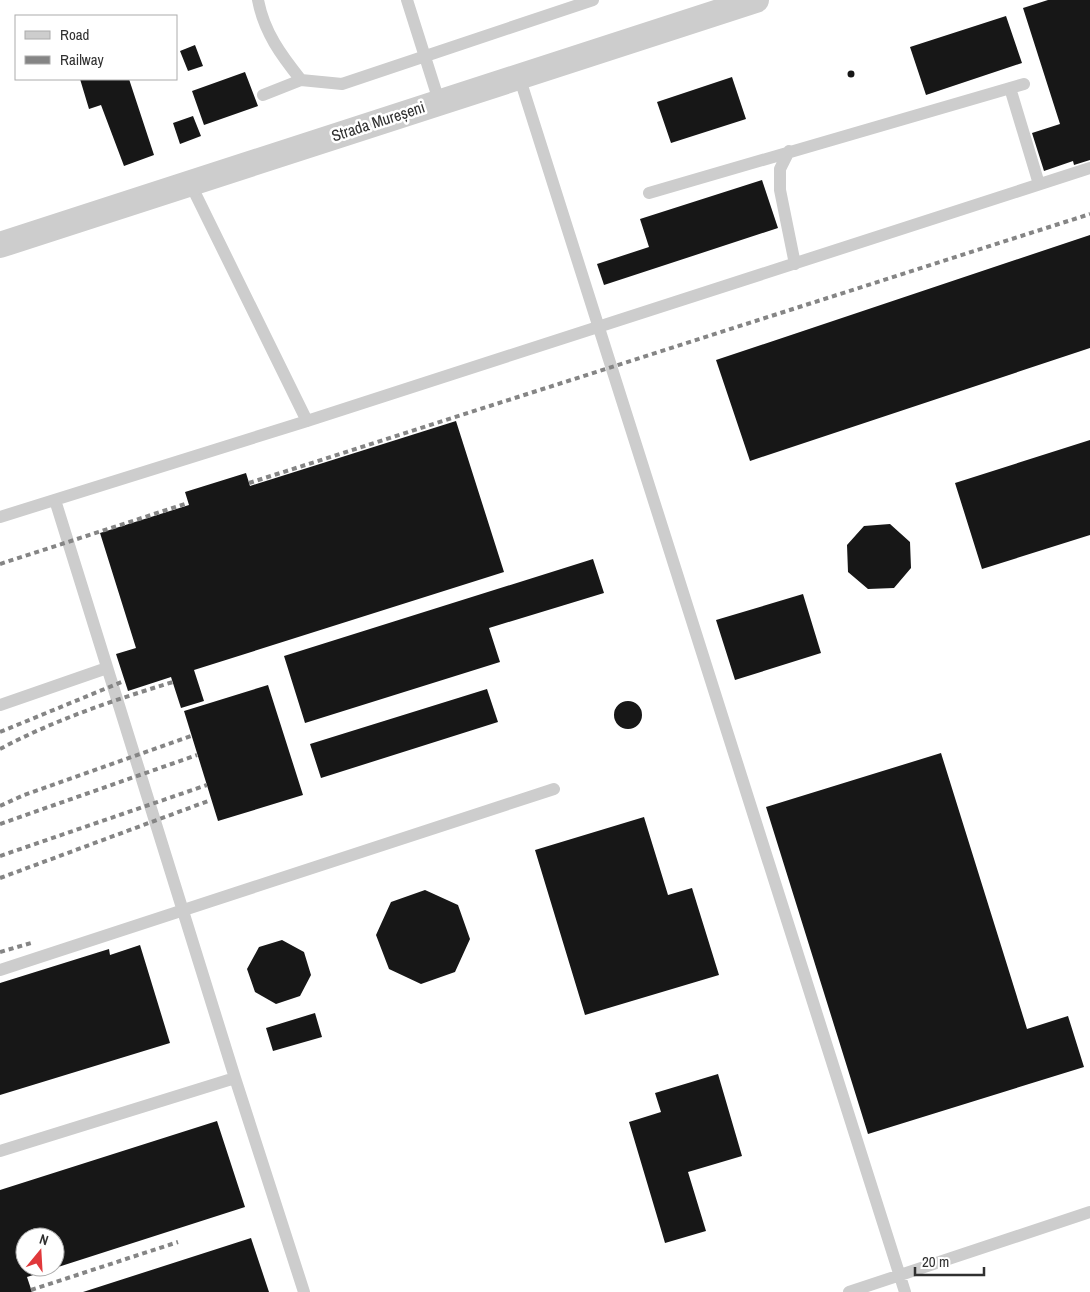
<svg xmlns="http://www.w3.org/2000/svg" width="1090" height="1292" font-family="'Archivo Narrow',sans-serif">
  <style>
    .building { fill: #171717; fill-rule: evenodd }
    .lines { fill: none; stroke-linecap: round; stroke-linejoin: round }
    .service { stroke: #cdcdcd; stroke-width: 12 }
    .minor { stroke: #cdcdcd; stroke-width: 26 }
    .rail { stroke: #858585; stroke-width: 4; stroke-dasharray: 5 4; stroke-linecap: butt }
    .labels { text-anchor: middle; stroke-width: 5; stroke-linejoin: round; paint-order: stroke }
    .street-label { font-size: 16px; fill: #303030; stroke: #fff }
  </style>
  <rect width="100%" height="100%" fill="#fff"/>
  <path class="building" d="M1048,0h42v160l-16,5 -1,-4 -29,10 -12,-38 28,-9 -37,-116z
    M1006,16l16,47 -96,32 -16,-48z
    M195,45l8,21 -15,5 -8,-20z
    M847.5 74a3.5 3.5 0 1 1 7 0a3.5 3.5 0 1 1-7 0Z
    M245,72l13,34 -54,19 -12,-34z
    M732,77l14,42 -75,24 -14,-41z
    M80,79h49l25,76 -30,11 -23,-61 -12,4z
    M193,116l8,20 -21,8 -7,-21z
    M762,180l16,48 -174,57 -7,-21 52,-17 -9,-28z
    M1090,235v113l-340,113 -34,-101z
    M456,421l48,151 -310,98 10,31 -23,7 -10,-31 -43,14 -12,-37 20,-6 -36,-115 89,-28 -4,-13 61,-19 4,13z
    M1090,440v95l-108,34 -27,-86z
    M890,524l20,18 1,26 -17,20 -26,1 -20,-17 -1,-27 17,-19z
    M593,559l11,34 -115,35 11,34 -195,61 -21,-67z
    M803,594l18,59 -86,27 -19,-60z
    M268,685l35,110 -85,26 -34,-110z
    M487,689l11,33 -177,56 -11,-34z
    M614 715a14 14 0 1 1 28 0a14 14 0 1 1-28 0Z
    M941,753l86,276 41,-13 16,51 -216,67 -102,-327z
    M644,817l24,78 24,-7 27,87 -134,40 -50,-165z
    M425,890l33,15 12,34 -15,33 -34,12 -32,-15 -13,-34 15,-33z
    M282,940l22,12 7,23 -11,21 -24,8 -21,-12 -8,-23 12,-22z
    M140,945l30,98 -170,52v-112l109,-34 1,6z
    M315,1013l7,24 -49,14 -7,-23z
    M718,1074l24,82 -54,16 18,59 -41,12 -36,-121 32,-10 -6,-19z
    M217,1121l28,86 -218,70 5,15h-32v-102zM25,1237h30v30h-30z
    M251,1238l18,54h-186z"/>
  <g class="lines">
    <path class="service" d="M258,0c6,32 23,55 43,80
      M407,0l32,101
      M519,76l386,1216
      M1010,88l29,96
      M263,95l38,-15 41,4 251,-84
      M789,151l-9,18v21l15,74
      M190,183l117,238
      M649,193l375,-109
      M55,500l180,578 69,214
      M0,517l307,-96 783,-253
      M0,705l107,-37
      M0,970l554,-181
      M0,1151l235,-73
      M849,1292l241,-80"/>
    <path class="minor" d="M0,245l756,-245"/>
    <path class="rail" d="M249,483l841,-269
      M0,564l188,-61
      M0,732l124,-51
      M0,749c54,-29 114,-49 173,-67
      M0,806l24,-11 167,-59
      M0,824l197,-69
      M0,856l207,-71
      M0,878l211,-78
      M0,952l31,-9
      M31,1290l147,-48"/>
  </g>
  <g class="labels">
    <g class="street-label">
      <text transform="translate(378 121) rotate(-18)" y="6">Strada Mureșeni</text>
    </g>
  </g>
  <rect x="15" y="15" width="162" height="65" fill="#ffffff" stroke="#acacac"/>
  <rect x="25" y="31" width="25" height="8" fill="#cdcdcd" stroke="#acacac"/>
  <text x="60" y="40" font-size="15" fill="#303030">Road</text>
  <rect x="25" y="56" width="25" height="8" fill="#858585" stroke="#acacac"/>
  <text x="60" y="65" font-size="15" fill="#303030">Railway</text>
  <g transform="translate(40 1252) rotate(18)"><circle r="24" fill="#ffffff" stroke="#acacac"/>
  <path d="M0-4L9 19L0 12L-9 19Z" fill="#e0383b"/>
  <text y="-8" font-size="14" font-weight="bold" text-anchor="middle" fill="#303030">N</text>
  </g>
  <path d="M915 1267v8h69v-8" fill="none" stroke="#303030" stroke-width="2.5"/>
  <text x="922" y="1267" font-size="15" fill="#303030" stroke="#ffffff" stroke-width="4" paint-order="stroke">20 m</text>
</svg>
